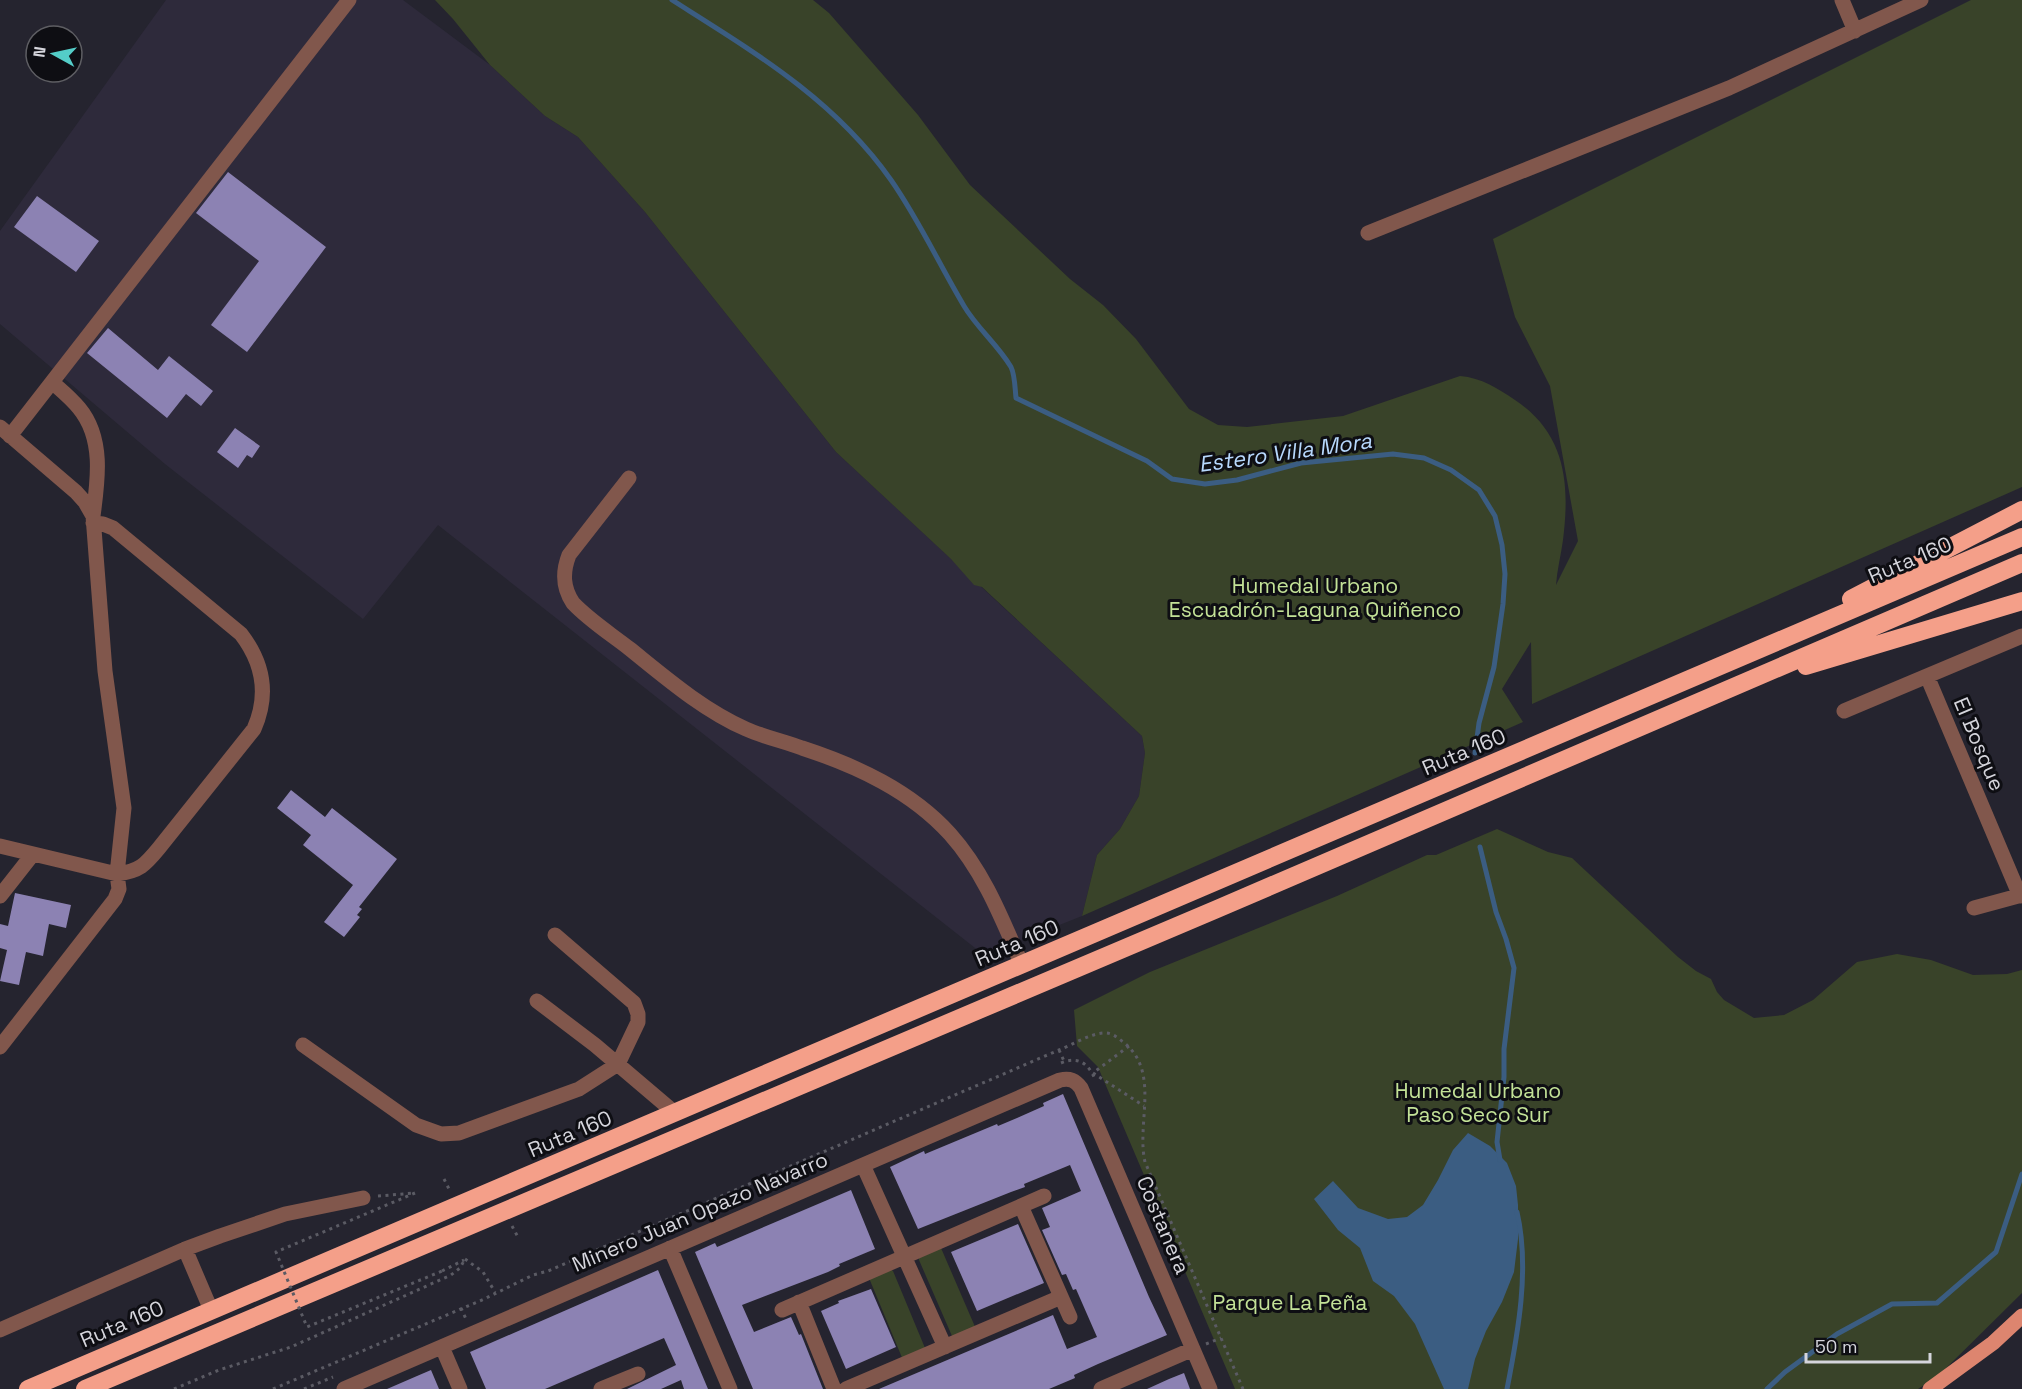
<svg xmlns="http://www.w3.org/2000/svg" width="2022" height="1389" font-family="'Space Grotesk',sans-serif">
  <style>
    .industrial { fill: #2e2a3b }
    .green { fill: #394329 }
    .water { fill: #3b5d82 }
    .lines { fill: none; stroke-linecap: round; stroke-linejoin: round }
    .stream { stroke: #3b5d82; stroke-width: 5 }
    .building { fill: #8c82b3 }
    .path { stroke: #5b5b64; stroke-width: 3; stroke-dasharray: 3 4.5; stroke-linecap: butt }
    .minor { stroke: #81574c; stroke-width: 15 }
    .major { stroke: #dd856f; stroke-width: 15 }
    .highway { stroke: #f49f89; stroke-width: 18 }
    .path-bridge { stroke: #5b5b64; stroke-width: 3; stroke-dasharray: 3 4.5; stroke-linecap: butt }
    .labels { text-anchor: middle; stroke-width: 6; stroke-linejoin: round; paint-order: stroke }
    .street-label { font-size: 21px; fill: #d5d5dc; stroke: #0e0e13 }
    .park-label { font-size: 21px; fill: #c3e297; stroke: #0e0e13 }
    .water-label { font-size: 22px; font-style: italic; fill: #b7d8fd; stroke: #0e0e13 }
  </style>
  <rect width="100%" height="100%" fill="#25242f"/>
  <path class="industrial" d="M166,0h237l87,65 55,51 33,21 67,75 191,240 306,284 3,17 -6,43 -19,33 -23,26 -15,61 -98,39 -546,-430 -75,94 -198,-155 -165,-140v-93z"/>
  <path class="green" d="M435,0h378l16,13 89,102 52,70 100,94 33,26 33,34 53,70 29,16 29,2 96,-11 117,-40c22,2 37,12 55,24 51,34 55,84 48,140 -2,15 -6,30 -7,45l22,-44 -28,-155 -35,-69 -22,-78 478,-239h51v487l-490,217 -1,-62 -29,47 21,33 -441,194 15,-61 23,-26 19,-33 6,-43 -3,-17 -160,-149 -8,-2 -23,-26 -115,-107 -191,-240 -67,-75 -33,-21 -55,-51 -37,-46z
    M1497,829l51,23 24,6 106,99 18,14 15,8 6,13 7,8 30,18 30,-3 29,-15 44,-38 40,-8 34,6 42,15 34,-1 15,-4v323l-85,84 -19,12h-683l-137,-322 -21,-21 -3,-36 76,-38 187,-76 90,-41h9z
    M941,1248l35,81 -24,7 -33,-76v-2z
    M890,1269l3,2 32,77 -22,12 -34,-82z"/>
  <path class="water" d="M1468,1133l22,13 17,17 9,23 2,19v34l-4,33 -12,30 -16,29 -11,28 -7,30h-24l-29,-65 -21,-28 -21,-15 -13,-33 -22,-18 -24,-31 19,-18 25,27 30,11 19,-2 16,-12 15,-25 15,-30z"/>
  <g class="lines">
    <path class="stream" d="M672,0c82,52 162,99 219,180 28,40 48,84 73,126 13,22 34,39 47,61 4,8 4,22 5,31l131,63 25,18 33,5 32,-4 64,-17 92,-9 31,4 27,12 28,20 16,26 7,29 3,29 -2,30 -9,63 -15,56 -4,30
      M1480,847l16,65 10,27 8,29 -10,81v28l-7,65 3,18
      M1507,1389c11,-56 23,-121 10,-177
      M1767,1389l18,-17 52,-38 55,-30 45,-1 59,-51 26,-78"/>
  </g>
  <path class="building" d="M228,172l98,75 -79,105 -36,-27 48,-64 -63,-48z
    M37,196l62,45 -23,31 -62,-45z
    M108,328l50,42 11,-14 44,35 -12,15 -15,-12 -19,24 -80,-65z
    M235,428l25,18 -8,12 -5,-3 -9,13 -21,-16z
    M291,790l34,27 7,-9 65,51 -38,48 3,2 -5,6 3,2 -16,20 -20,-15 29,-37 -50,-40 8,-10 -34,-27z
    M15,893l56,12 -5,23 -17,-4 -6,32 -17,-4 -7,33 -19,-4 7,-31 -7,-2v-24l8,2z
    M1063,1094l86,203 18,38 -69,29 -24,11 1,3 -26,11h-170l174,-74 14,34 30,-12 -21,-48 -3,1 -7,-16 -4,1 -20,-45 8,-3 -8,-19 39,-17 -11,-26 -46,19 1,3 -14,5 -93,37 -28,-62 34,-16 1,3 72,-30 1,2 19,-8 27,-12 -1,-3z
    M851,1190l24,59 -36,15 1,2 -12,6 -86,33 12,27 37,-15 8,18 2,-1 22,55h-70l-58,-137 20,-9 2,4z
    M1018,1224l26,59 -67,28 -26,-59z
    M658,1270l50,119h-24l-3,-9 -20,9h-34l49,-24 -12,-27 -119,51h-59l-16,-37z
    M871,1289l25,58 -50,22 -25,-58 18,-8 -1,-2z
    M431,1370l8,19h-52l30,-13z
    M1184,1373l6,16h-43l22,-10z"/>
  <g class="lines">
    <path class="path" d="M1129,1046l-36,27 51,33
      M1059,1050l5,11
      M1061,1063c17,-7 27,0 34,16
      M444,1179l6,12
      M378,1196l37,-3
      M659,1223l6,12
      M512,1226l7,13
      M465,1259l18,13 12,20
      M442,1271l22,-11
      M461,1308l5,11
      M1206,1344l15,-6
      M174,1389l45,-19 72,-23 160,-72 9,-7 5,-9
      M273,1389l209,-89 51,-25 15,-4 511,-221c13,-5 30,-16 44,-17 8,-1 14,4 20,9 38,29 13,81 22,120l98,227
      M304,1389l29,-12"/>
    <path class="minor" d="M1842,0l13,31
      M1368,233l361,-145 192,-88
      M52,382c9,8 19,16 27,26 25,30 19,72 14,108
      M0,427l76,65 9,10 8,14 12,155 19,137 -7,66 2,15 -4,10 -115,148
      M10,436l339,-436
      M629,478l-60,77c-7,18 -6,33 4,48 17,18 38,31 57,46 36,29 73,61 116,80 18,8 37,12 56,19 55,18 109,43 148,86 34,38 52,85 72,131
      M1927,676l93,220
      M1844,711l178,-75
      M0,846l117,28c23,-3 28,-9 42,-26l95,-119c15,-34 10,-65 -13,-95l-128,-106 -10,-4 -10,-1
      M0,896l33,-42
      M1974,908l48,-13
      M537,1001l58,44 80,68
      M303,1045l113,80 25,9 18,-1 120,-44 39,-25 20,-42v-8l-4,-11 -79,-68
      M863,1165l82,182
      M1021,1206l49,111
      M670,1248l60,141
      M185,1249l26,61
      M799,1302l35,87
      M782,1310l262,-114
      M0,1330l185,-81 35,-13 65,-22 78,-16
      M442,1347l18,42
      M344,1389l716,-309c10,-2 15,0 21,8l129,301
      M601,1389l37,-15
      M846,1389l215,-92
      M1101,1389l92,-40"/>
    <path class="major" d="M1930,1389l63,-46 29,-27"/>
    <path class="highway" d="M1851,599l171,-89
      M1806,666l216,-65
      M28,1389l1994,-852
      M85,1389l1132,-480 805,-346"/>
    <path class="path-bridge" d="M415,1193l-139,59 31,75 135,-56"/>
  </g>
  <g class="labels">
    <g class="street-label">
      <text transform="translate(1910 560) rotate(-23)" y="7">Ruta 160</text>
      <text transform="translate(1979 744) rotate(67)" y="7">El Bosque</text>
      <text transform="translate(1464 752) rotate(-23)" y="7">Ruta 160</text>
      <text transform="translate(1017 943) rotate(-23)" y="7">Ruta 160</text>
      <text transform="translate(570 1134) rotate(-23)" y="7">Ruta 160</text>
      <text transform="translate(700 1212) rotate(-23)" y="7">Minero Juan Opazo Navarro</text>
      <text transform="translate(1163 1225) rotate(67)" y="7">Costanera</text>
      <text transform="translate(122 1324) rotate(-23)" y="7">Ruta 160</text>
    </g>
    <g class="park-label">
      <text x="1315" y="593">Humedal Urbano<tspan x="1315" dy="24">Escuadrón-Laguna Quiñenco</tspan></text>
      <text x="1478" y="1098">Humedal Urbano<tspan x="1478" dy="24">Paso Seco Sur</tspan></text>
      <text x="1290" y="1310">Parque La Peña</text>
    </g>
    <g class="water-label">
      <text transform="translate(1285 452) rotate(-8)" y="8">Estero Villa Mora</text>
    </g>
  </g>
  <g transform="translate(54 54) rotate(278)"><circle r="28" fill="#0e0e13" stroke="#5e5e63" stroke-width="1.5"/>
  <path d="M0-4.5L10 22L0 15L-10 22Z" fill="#54cdc8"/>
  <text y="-9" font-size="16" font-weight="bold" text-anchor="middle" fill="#d5d5dc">N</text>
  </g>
  <path d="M1806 1353v9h124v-9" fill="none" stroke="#d5d5dc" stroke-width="3"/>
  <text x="1815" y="1353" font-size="18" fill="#d5d5dc" stroke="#0e0e13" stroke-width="4.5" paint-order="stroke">50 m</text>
</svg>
